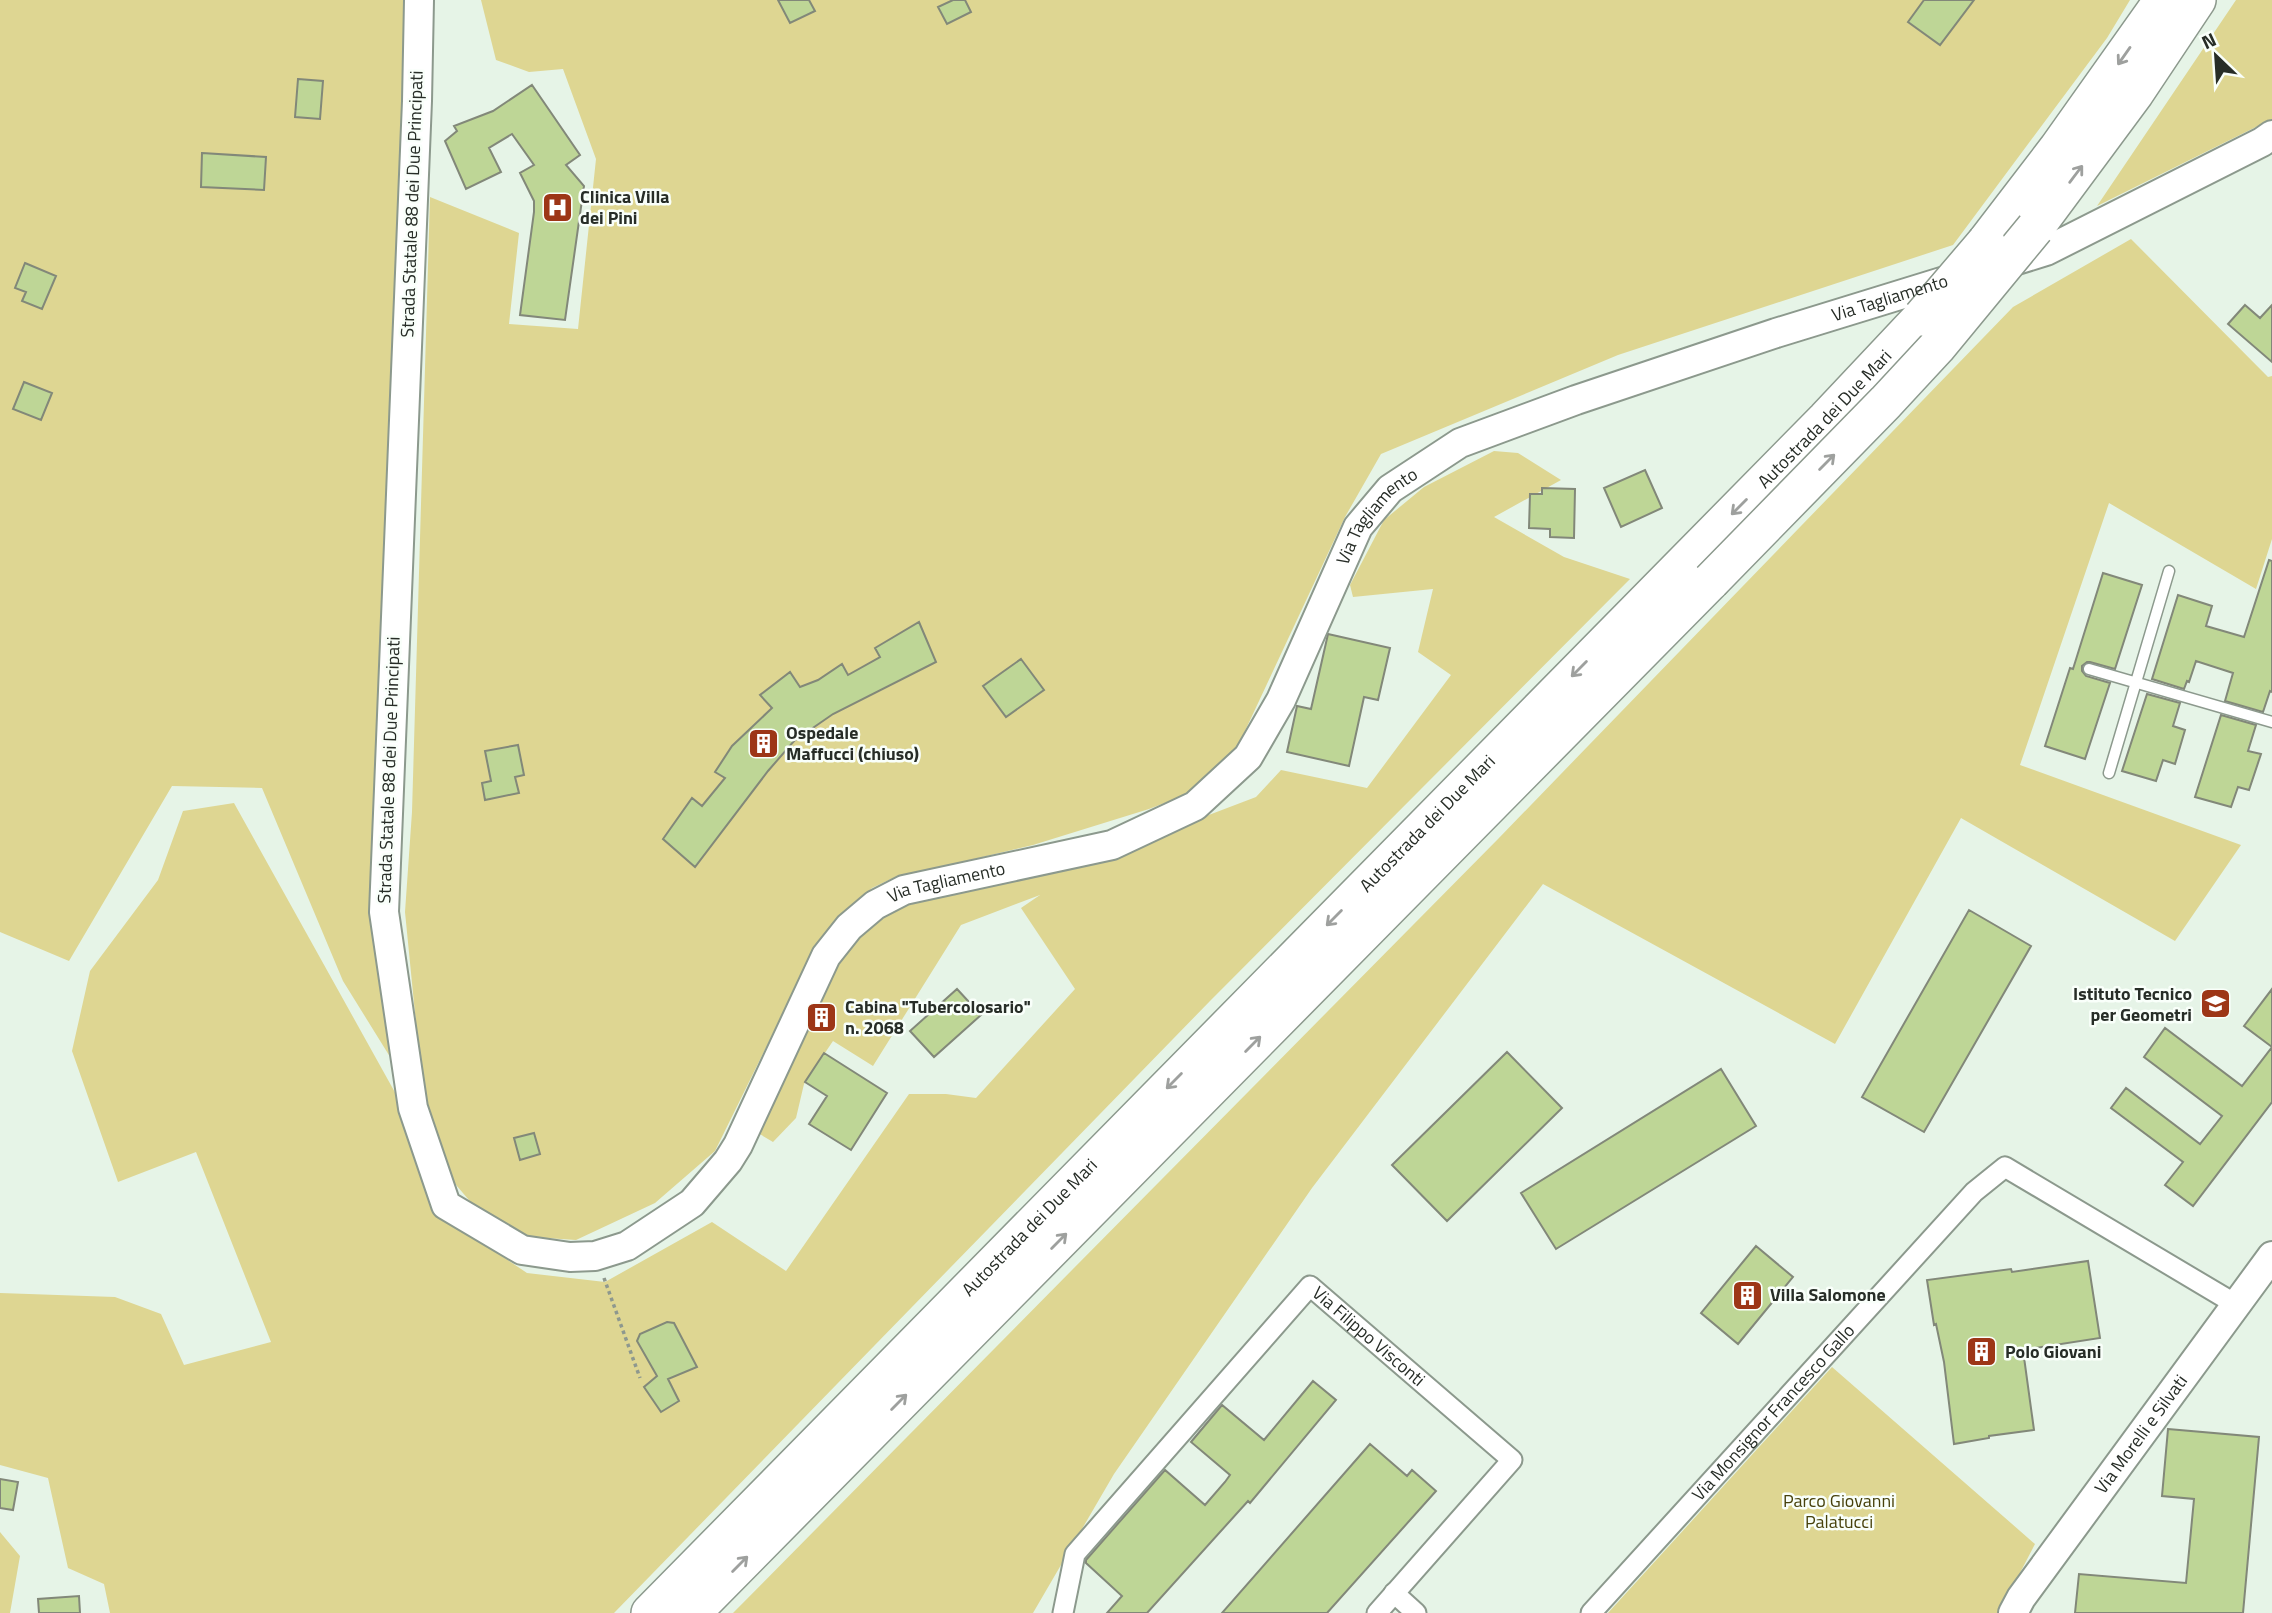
<svg xmlns="http://www.w3.org/2000/svg" width="2272" height="1613" font-family="'Titillium Web',sans-serif">
  <style>
    .green { fill: #ded692 }
    .building { fill: #bed696; stroke: #828879; stroke-width: 2 }
    .lines { fill: none; stroke-linecap: round; stroke-linejoin: round }
    .service-casing { stroke: #8c998d; stroke-width: 13 }
    .minor-casing { stroke: #8c998d; stroke-width: 23 }
    .secondary-casing { stroke: #8c998d; stroke-width: 32 }
    .motorway-casing { stroke: #8c998d; stroke-width: 40 }
    .path { stroke: #8e988e; stroke-width: 3.5; stroke-dasharray: 3.5 3.5; stroke-linecap: butt }
    .service { stroke: #fff; stroke-width: 10 }
    .minor { stroke: #fff; stroke-width: 19 }
    .secondary { stroke: #fff; stroke-width: 28 }
    .motorway { stroke: #fff; stroke-width: 37 }
    .motorway-bridge-casing { stroke: #8c998d; stroke-width: 40; stroke-linecap: butt }
    .motorway-bridge { stroke: #fff; stroke-width: 37 }
    .oneway { stroke: #9ea09e }
    .labels { text-anchor: middle; stroke-width: 5; stroke-linejoin: round; paint-order: stroke }
    .poi-label { font-size: 18px; font-weight: bold; fill: #272d27; stroke: #f9fffa; text-anchor: start }
    .street-label { font-size: 18px; fill: #272d27; stroke: #f9fffa }
    .park-label { font-size: 18px; fill: #47410b; stroke: #f9fffa }
  </style>
  <rect width="100%" height="100%" fill="#e6f4e7"/>
  <path class="green" d="M0,0h405l-27,934 27,147 -62,-100 -81,-193 -90,-2 -103,175 -69,-29z
    M481,0h1649l-23,38 -154,207 -335,110 -237,99 -36,63 -108,231 -44,44 -44,17 -116,36 -142,34 -19,9 -58,62 -99,201 -60,52 -79,37 -45,-3 -51,-24 -35,-41 -23,-88 -17,-172 7,-100 18,-615 89,36 -10,91 69,5 18,-170 -33,-90 -34,3 -33,-12z
    M2236,0h36v119l-175,87z
    M2131,239l137,138 4,-1v163l-16,50 -147,-86 -89,262 221,80 -66,96 -214,-123 -126,226 -292,-160 -231,304 -198,286 -81,139h-300l765,-774 515,-532z
    M1494,451l24,2 43,27 -67,37 70,40 66,22 -420,422 -596,612h-504l-6,-29 -36,-16 -20,-90 -48,-13v-172l115,4 46,17 23,51 87,-23 -75,-190 -78,30 -46,-131 18,-80 68,-91 25,-69 51,-8 168,302 39,110 86,58 78,9 107,-60 74,49 123,-177h37l30,4 99,-109 -54,-81 19,-13 -79,30 -88,141 -40,-25 -29,43 -8,34 -23,24 -15,-9 63,-136 30,-54 46,-35 164,-43 14,1 181,-69 25,-27 86,18 84,-113 -33,-23 15,-63 -80,8 -3,-12 34,-65 40,-33z
    M1832,1367l203,177 -36,69h-391z
    M0,1532l20,24 -10,57h-10z"/>
  <path class="building" d="M778,0h31l6,11 -25,12z
    M953,0h12l6,12 -24,12 -9,-17z
    M1924,0h50l-34,45 -32,-23z
    M298,79l25,2 -3,38 -25,-2z
    M532,85l48,70 -14,10 18,21 -19,134 -45,-5 14,-103v-11l-14,-28 14,-8 -22,-31 -23,14 12,24 -35,17 -21,-48 12,-10 -3,-5 39,-15z
    M202,153l64,4 -2,33 -63,-3z
    M25,263l31,13 -14,33 -20,-8 4,-9 -11,-4z
    M2245,305l15,13 12,-13v57l-44,-38z
    M24,382l28,11 -11,27 -28,-11z
    M1645,470l17,38 -41,19 -17,-39z
    M1542,488l33,1 -1,49 -24,-1v-8l-21,-1 1,-34h12z
    M2269,560l3,1v131l-2,-1 -7,21 -38,-11 8,-28 -37,-12 -7,21 -2,-1 -3,8 -32,-10 26,-84 34,11 -6,20 38,11z
    M2103,573l39,12 -27,84 -25,-7h-3l-5,4v5l4,5 24,7 -25,76 -40,-13 25,-78 3,1z
    M919,622l17,40 -103,52 -39,27 -26,30 -73,96 -32,-28 29,-41 10,8 23,-28 -10,-6 17,-26 40,-38 -12,-13 30,-23 10,15 18,-7 24,-16 6,11 32,-18 -5,-9z
    M1328,634l62,14 -12,52 -14,-3 -15,69 -62,-14 10,-46 14,3z
    M1021,659l23,31 -38,27 -23,-31z
    M2147,694l33,9 -7,23 12,4 -10,34 -12,-4 -7,21 -34,-10z
    M2221,715l35,10 -8,26 13,3 -12,36 -11,-3 -7,20 -36,-10z
    M518,745l6,30 -9,2 4,16 -34,7 -3,-17 9,-2 -6,-30z
    M1969,910l62,36 -107,186 -62,-35z
    M957,989l24,26 -47,42 -24,-26z
    M2272,989v113l-79,104 -28,-21 18,-23 -72,-54 15,-20 74,56 22,-28 -78,-59 21,-29 77,58 30,-39 -28,-21z
    M820,1007l13,7 -8,14 -11,-6z
    M1507,1052l55,56 -115,113 -55,-56z
    M824,1053l63,40 -36,57 -42,-26 18,-28 -22,-14z
    M1721,1069l35,57 -200,123 -35,-56z
    M534,1133l6,21 -20,6 -6,-22z
    M1756,1246l37,31 -55,67 -37,-31z
    M2088,1261l12,77 -77,12 11,80 -45,6v2l-35,6 -10,-82 -8,-38 -2,1 -7,-45 84,-11 1,3z
    M667,1322l7,1 23,44 -29,12 11,22 -18,11 -17,-25 13,-11 -20,-35 3,-7z
    M1313,1381l23,19 -86,103 -2,-2 -101,112h-40l15,-17 -36,-33v-3l79,-90 40,35 20,-23 5,-7 -39,-33 31,-37 42,35z
    M2168,1429l91,8 -16,176h-168l4,-39 107,9 8,-84 -32,-3z
    M1370,1444l37,32 5,-6 24,21 -109,122h-105z
    M0,1479l18,3 -5,28 -13,-2z
    M79,1596l1,17h-41l-1,-14z"/>
  <g class="lines">
    <defs>
      <path id="service" d="M2089,669l183,53
        M2109,773l60,-202"/>
      <g id="minor">
        <path d="M1394,1593l22,20"/>
        <path id="s1" d="M1063,1613l12,-59 235,-268 202,174 -135,153"/>
        <path id="s2" d="M1591,1613l383,-421 31,-25 232,138"/>
      </g>
      <g id="secondary">
        <path id="s3" d="M419,0l-2,101 -33,811 29,196 33,97 76,45 48,7 25,-1 32,-10 65,-43 36,-42 10,-16 88,-189 23,-29 26,-22 29,-15 208,-45 83,-39 53,-49 33,-57 77,-173 32,-38 70,-46 116,-43 200,-67 182,-56"/>
        <path d="M2004,264l42,-13 216,-109 10,-7"/>
        <path id="s4" d="M2013,1613l8,-15 251,-342"/>
      </g>
      <g id="motorway">
        <path d="M2035,228l100,-135 62,-93"/>
        <path d="M1986,242l72,-94 105,-148"/>
        <path id="s5" d="M650,1613l1176,-1194 96,-102"/>
        <path d="M692,1613l1019,-1032"/>
      </g>
    </defs>
    <use href="#service" class="service-casing"/>
    <use href="#minor" class="minor-casing"/>
    <use href="#secondary" class="secondary-casing"/>
    <use href="#motorway" class="motorway-casing"/>
    <path class="path" d="M604,1278l36,100"/>
    <use href="#service" class="service"/>
    <use href="#minor" class="minor"/>
    <use href="#secondary" class="secondary"/>
    <use href="#motorway" class="motorway"/>
    <defs>
      <path id="motorway-bridge" d="M1922,317l64,-75
        M1711,581l175,-179 51,-55 98,-119"/>
    </defs>
    <use href="#motorway-bridge" class="motorway-bridge-casing"/>
    <use href="#motorway-bridge" class="motorway-bridge"/>
  </g>
  <defs><path id="oneway-shaft" d="M-6 0H5M1.5-3L5.5 0L1.5 3" fill="none" stroke-width="1.6" stroke-linecap="round" stroke-linejoin="round" transform="scale(1.75)"/></defs>
  <g class="oneway">
    <use href="#oneway-shaft" transform="translate(2124 56) rotate(125)"/>
    <use href="#oneway-shaft" transform="translate(2076 174) rotate(-53)"/>
    <use href="#oneway-shaft" transform="translate(1827 462) rotate(-45)"/>
    <use href="#oneway-shaft" transform="translate(1739 507) rotate(135)"/>
    <use href="#oneway-shaft" transform="translate(1579 669) rotate(135)"/>
    <use href="#oneway-shaft" transform="translate(1334 918) rotate(135)"/>
    <use href="#oneway-shaft" transform="translate(1253 1044) rotate(-45)"/>
    <use href="#oneway-shaft" transform="translate(1174 1081) rotate(135)"/>
    <use href="#oneway-shaft" transform="translate(1059 1241) rotate(-45)"/>
    <use href="#oneway-shaft" transform="translate(899 1402) rotate(-45)"/>
    <use href="#oneway-shaft" transform="translate(740 1564) rotate(-45)"/>
  </g>
  <defs>
    <symbol id="hospital-square" viewBox="-11 -11 22 22"><rect x="-9" y="-9" width="18" height="18" rx="4" fill="#9d3617" stroke="#f9fffa"/><path d="M-5-5h3v3.5h4V-5h3V5h-3V1.5h-4V5h-3Z" fill="#fff"/></symbol>
    <symbol id="building-square" viewBox="-11 -11 22 22"><rect x="-9" y="-9" width="18" height="18" rx="4" fill="#9d3617" stroke="#f9fffa"/><path d="M-4-6H4V6H1V3H-1V6H-4ZM-2.5-4.3h1.7v1.8h-1.7ZM.8-4.3h1.7v1.8H.8ZM-2.5-1h1.7V.8h-1.7ZM.8-1h1.7V.8H.8Z" fill="#fff"/></symbol>
    <symbol id="school-square" viewBox="-11 -11 22 22"><rect x="-9" y="-9" width="18" height="18" rx="4" fill="#9d3617" stroke="#f9fffa"/><path d="M0-5L7-2L0 1L-7-2ZM-4 1L0 2.5L4 1V4Q0 6-4 4Z" fill="#fff"/></symbol>
  </defs>
  <g fill-rule="evenodd">
    <use href="#hospital-square" x="540" y="190" width="35" height="35"/>
    <use href="#building-square" x="746" y="726" width="35" height="35"/>
    <use href="#school-square" x="2198" y="986" width="35" height="35"/>
    <use href="#building-square" x="804" y="1000" width="35" height="35"/>
    <use href="#building-square" x="1730" y="1278" width="35" height="35"/>
    <use href="#building-square" x="1964" y="1334" width="35" height="35"/>
  </g>
  <g class="labels">
    <g class="poi-label">
      <text x="580" y="203">Clinica Villa<tspan x="580" dy="21">dei Pini</tspan></text>
      <text x="786" y="739">Ospedale<tspan x="786" dy="21">Maffucci (chiuso)</tspan></text>
      <text x="2192" y="1000" text-anchor="end">Istituto Tecnico<tspan x="2192" dy="21">per Geometri</tspan></text>
      <text x="845" y="1013">Cabina "Tubercolosario"<tspan x="845" dy="21">n. 2068</tspan></text>
      <text x="1770" y="1301">Villa Salomone</text>
      <text x="2005" y="1358">Polo Giovani</text>
    </g>
    <g class="street-label">
      <text transform="translate(412 204) rotate(-88)" y="6">Strada Statale 88 dei Due Principati</text>
      <text dy="6" stroke="none"><textPath href="#s3" startOffset="3092">Via Tagliamento</textPath></text>
      <text dy="6" stroke="none"><textPath href="#s5" startOffset="1675">Autostrada dei Due Mari</textPath></text>
      <text dy="6" stroke="none"><textPath href="#s3" startOffset="2525">Via Tagliamento</textPath></text>
      <text transform="translate(389 770) rotate(-88)" y="6">Strada Statale 88 dei Due Principati</text>
      <text dy="6" stroke="none"><textPath href="#s5" startOffset="1108">Autostrada dei Due Mari</textPath></text>
      <text dy="6" stroke="none"><textPath href="#s3" startOffset="1916">Via Tagliamento</textPath></text>
      <text dy="6" stroke="none"><textPath href="#s5" startOffset="541">Autostrada dei Due Mari</textPath></text>
      <text dy="6" stroke="none"><textPath href="#s1" startOffset="494">Via Filippo Visconti</textPath></text>
      <text dy="6" stroke="none"><textPath href="#s2" startOffset="271">Via Monsignor Francesco Gallo</textPath></text>
      <text dy="6" stroke="none"><textPath href="#s4" startOffset="220">Via Morelli e Silvati</textPath></text>
    </g>
    <g class="park-label">
      <text x="1839" y="1507">Parco Giovanni<tspan x="1839" dy="21">Palatucci</tspan></text>
    </g>
  </g>
  <g transform="translate(2216 56) rotate(335)" stroke="#f9fffa" stroke-width="5" paint-order="stroke">
  <path d="M0-5L12 26L0 18L-12 26Z" fill="#272d27"/>
  <text y="-10" font-size="19" font-weight="bold" text-anchor="middle" fill="#272d27">N</text>
  </g>
</svg>
